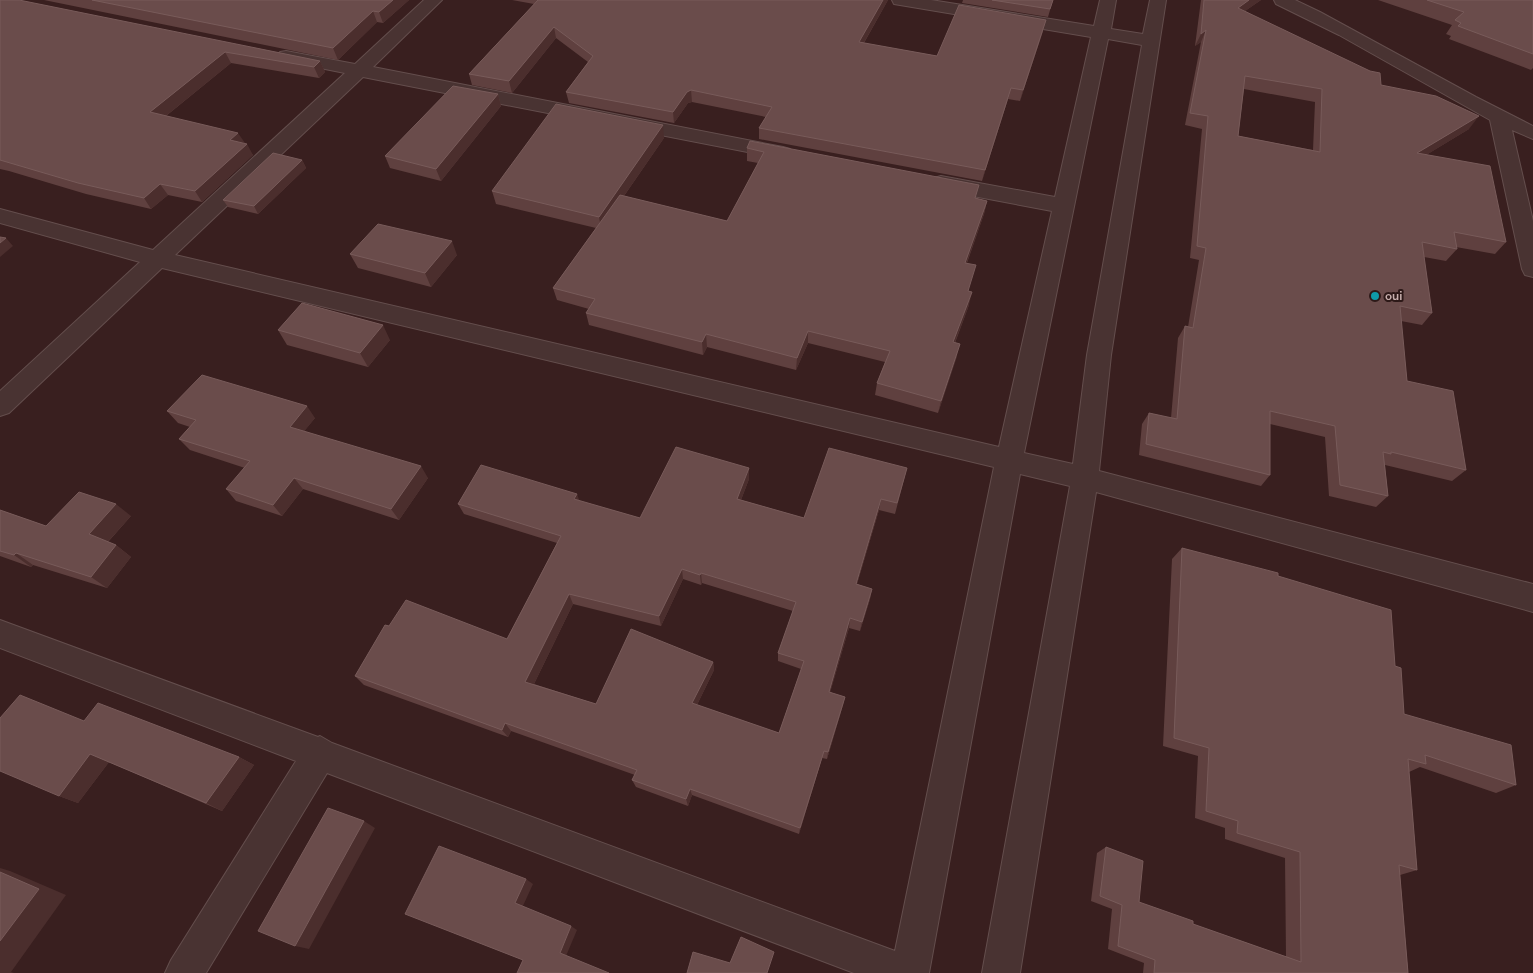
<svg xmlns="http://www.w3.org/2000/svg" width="1533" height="973" font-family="Mulish,sans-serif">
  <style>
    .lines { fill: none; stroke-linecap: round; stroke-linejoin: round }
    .minor-casing { stroke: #644e4d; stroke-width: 2 }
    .minor { fill: #493332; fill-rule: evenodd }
    .wall { fill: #5f403f; fill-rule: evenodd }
    .shaded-wall { fill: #4b2e2d }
    .building { fill: #6a4c4b; stroke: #785b5a; fill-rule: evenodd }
    .culture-dot { fill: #0f9aa8; stroke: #2d1918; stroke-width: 2 }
    .labels { text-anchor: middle; stroke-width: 4; stroke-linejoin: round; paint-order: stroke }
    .poi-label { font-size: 12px; font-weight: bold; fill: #c6aeac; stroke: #2d1918; text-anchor: start }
  </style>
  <rect width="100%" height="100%" fill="#391f1f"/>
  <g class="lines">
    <defs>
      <path id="minor" d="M424,0h18l-69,67 410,80 7,2 3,4 -3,4 -7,2 -420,-82 -188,178 824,192 53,-236 -111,-21 -7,-2 -3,-5 3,-5 7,-2 114,21 36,-160 -191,-32 -6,-1 -2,-4h39l163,26 6,-26h16l-5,29 32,5 7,-34h16l-55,355 -12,116 434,113v28l-437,-120 -76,481h-38l88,-487 -50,-12 -91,499h-75l-527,-200 -121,200h-41l6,-13 125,-199 -296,-113v-28l318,117 2,-1 12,7 563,208 99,-484 -832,-199 -153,145 -9,3v-25l140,-129 -140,-39v-14l153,41 192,-177 -65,-13 -3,-4 3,-4 6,-1 69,13zM1108,39l34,6 -55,310 -14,109 -49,-11z
        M1274,0h21l25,12 156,85 57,29v13l-21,-9 21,91v56l-8,-2 -3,-6 -32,-149 -151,-85 -63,-31z"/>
    </defs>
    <use href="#minor" class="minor-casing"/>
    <use href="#minor" class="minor"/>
  </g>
  <path class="wall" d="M0,0l320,61 5,11 -6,6 -88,-15 -65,53 78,28 9,11 -51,47 -34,-7 -17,14 -65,-15 -77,-23 -9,-2z
    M44,0h365l-26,23 -6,-1 -39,38z
    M512,0h376l-24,43 73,13 106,-25 -23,70 -12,-2 -26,82 -223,-42v-11l7,-11 -74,-15 -4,1 -14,20 -105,-20 -3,-11 22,-30 -32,-24 -44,55 -40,-8 -3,-11 65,-70z
    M963,0h90l-5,17 -86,-14z
    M1201,0h60l-16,11 136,74 88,44 -43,26 80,87 -11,12 -39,-7 1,2 -11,12 -22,-4 8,56 -10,12 -21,-4 6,60 59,89 -14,11 -67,-16 3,31 -12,11 -47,-11 -4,-59 -55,-13v51l-9,11 -122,-31 3,-31 7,-11 22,5 7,-80 7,-12 3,1 11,-67 -9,-2 12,-129 -17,-4 16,-83 -6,4zM1244,89l71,13 -2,48 -75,-14z
    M1378,0h155v68l-2,2 -82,-31 2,-3 -5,-2 6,-9z
    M498,94l3,12 -60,75 -51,-13 -5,-12z
    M664,138l-40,58 103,25 31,-58 -11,-2v-13l240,53 -3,13 -17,49 2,42 -14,38 2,13 -19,57 -63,-18 2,-12 8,-21 -77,-19 -12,27 -89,-23 -4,8 -114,-30 -3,-12 3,-4 -32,-9 -4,-12 43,-60 -100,-24 -4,-13z
    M302,160l4,8 -48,46 -30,-7 -5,-7z
    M350,254l107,1 -26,32 -73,-19z
    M278,330l112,10 -22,27 -81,-22z
    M167,411l148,7 -11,13 124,47 -29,42 -96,-31 -21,27 -46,-15 -10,-12 19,-21 -55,-18 -11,-11 11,-12 -12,-4z
    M907,468l-12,46 -16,-4 -22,74 15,5 -2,10 -10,32 -11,-3 -19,64 15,5 -2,8 -16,54 -5,-1 -23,76 -107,-39 -4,11 -52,-19 -4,-7 3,-5 -124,-44 -3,6 -144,-52 -9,-9 34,-50 118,13 50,-96 -93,-29 -6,-10 121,-3 61,17 109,-39 -8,21 63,18zM683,579l18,6 1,-2 91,28 -15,42v8l23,8 -22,64 -82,-28 17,-35 -1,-8 -117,42 -62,-20 39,-80 88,22z
    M0,510l46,16 85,-10 -23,26 8,3 15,12 -24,31 -74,-23 -2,2 -31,-11z
    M1182,548l96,28 117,90 9,48 112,71 -20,8 -76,-26 -11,5 8,98 -17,5 8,98h-265l1,-10 -36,-14 4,-40 -21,-8 6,-48 9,-6 33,55 54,22 93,33 -1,-99 -60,-19v-11l-30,-10 3,-62 -35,-10 9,-187z
    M84,721l155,36 15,8 -32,46 -113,-49 -31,41 -19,-7z"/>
  <path class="shaded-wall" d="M393,0h16l-26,23 -4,-11z
    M883,0h5l-30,53 1,-11z
    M1249,0h12l-29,20 6,-12z
    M373,11l4,11 -39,38 -5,-12z
    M1046,20l-3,11 -23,70 3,-11z
    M554,27l2,11 -44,55 -3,-12z
    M1206,30l-5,12 -6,4 6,-12z
    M225,52l6,11 -74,60 -7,-11z
    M320,61l5,11 -6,6 -5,-11z
    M1011,88l-3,11 -26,82 3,-11z
    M691,90l1,12 -4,1 -14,20 -1,-11 14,-20z
    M498,94l3,12 -60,75 -5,-12z
    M1479,116l-10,13 -61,37 9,-13z
    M663,125l1,13 -63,91 -2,-12z
    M238,133l7,10 -15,-3z
    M247,144l6,11 -51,47 -7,-11z
    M302,160l4,8 -48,46 -4,-8z
    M160,184l8,11 -17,14 -7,-11z
    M987,201l-3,13 -22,62 3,-13z
    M6,238l7,8 -13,11v-14z
    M452,241l5,14 -26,32 -6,-14z
    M972,292l-3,13 -19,50 3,-13z
    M383,325l7,15 -22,27 -8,-14z
    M808,331v12l-12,27 1,-12z
    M706,334l1,13 -4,8 -1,-13z
    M960,344l-3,12 -19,57 3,-12z
    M307,406l8,12 -17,21 -8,-12z
    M421,466l7,12 -29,42 -8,-11z
    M749,468v11l-12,31v-11z
    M294,478l9,11 -21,27 -9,-11z
    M577,494l4,11 -7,-6z
    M881,499l-2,11 -25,84 2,-10z
    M116,504l15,12 -27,30 -15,-12z
    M116,545l15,12 -24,31 -16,-11z
    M16,553l17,12 -2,2 -17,-12z
    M682,569l1,10 -22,47 -2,-10z
    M701,573l1,10 -1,2 -1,-10z
    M872,589l-2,10 -10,32 2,-9z
    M569,594l4,10 -42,86 -6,-8z
    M850,618l-1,10 -21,72 1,-8z
    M713,662l1,8 -20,41 -2,-8z
    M845,697l-2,8 -16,54 1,-7z
    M505,723l6,8 -3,6 -6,-7z
    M824,751l-2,7 -23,76 1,-6z
    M90,754l19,8 -31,41 -19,-7z
    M239,757l15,8 -32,46 -16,-8z
    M690,789l2,6 -4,11 -2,-7z
    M364,821l11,7 -66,121 -14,-3z
    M0,868l10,3 56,24 -55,77 3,1h-14z
    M526,879l7,5 -11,24 -7,-5z
    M571,926l6,4 -11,26 -6,-3z"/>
  <path class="building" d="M0,0h19l301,61 -6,6 -89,-15 -75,60 88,21 -8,7 17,4 -52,47 -35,-7 -16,14 -66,-15 -78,-23z
    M92,0h301l-14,12 -6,-1 -40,37z
    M538,0h345l-24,42 78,14 22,-51 87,15 -23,70 -12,-2 -26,82 -226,-42 13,-21 -81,-17 -4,2 -14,20 -107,-20 27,-36 -39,-29 -45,54 -40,-7z
    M992,0h61l-3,9z
    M1204,0h45l-11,8 132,63 10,2 1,12 55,11 43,20 -62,37 73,13 16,76 -52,-10 3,17 -35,-7 10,71 -32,-7 7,75 46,10 13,79 -75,-18v2l-8,-2 5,44 -48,-11 -5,-59 -65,-15v64l-124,-31 3,-31 28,6 8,-93 8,2 13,-80 -9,-2 11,-130 -18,-3 16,-83 -5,4zM1245,76l77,13 -2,63 -82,-16z
    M1427,0h106v54l-75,-28 3,-3 -6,-3 9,-8z
    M453,86l45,8 -62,75 -51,-13z
    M556,104l107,21 -64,92 -107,-26z
    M750,141l229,44 -4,13 12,3 -22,62 11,2 -8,26 4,1 -19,50 7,2 -19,57 -64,-18 13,-32 -82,-20 -11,27 -91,-24 -4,8 -116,-29 9,-14 -42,-11 67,-93 107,26 37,-69 -17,-4z
    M273,153l29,7 -48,46 -31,-6z
    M378,224l74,17 -27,32 -75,-19z
    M0,237l6,1 -6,5z
    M302,303l81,22 -23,28 -82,-23z
    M202,375l105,31 -17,21 131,39 -30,43 -97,-31 -21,27 -47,-16 24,-28 -71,-22 17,-19 -29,-9z
    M676,447l73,21 -12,31 67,19 25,-70 78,20 -10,35 -16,-4 -25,85 16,5 -10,33 -12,-4 -21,74 16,5 -17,55 -4,-1 -24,77 -110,-39 -4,10 -54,-19 5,-10 -132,-47 -3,7 -147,-54 30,-51 4,1 17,-26 101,39 54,-103 -103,-32 23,-39 96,29 -3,5 66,19zM682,569l18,6 1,-2 95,29 -18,51 26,8 -25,72 -87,-30 21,-41 -82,-33 -35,75 -71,-22 44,-88 90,22z
    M79,492l37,12 -27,30 27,11 -25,32 -75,-24 -2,2 -14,-4v-41l46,16z
    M1182,548l96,25v3l113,34 4,56 6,2 3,46 107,31 5,40 -91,-30 1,9 -18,-5 9,111 -18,-5 9,108h-254l1,-13 -37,-14 4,-41 -22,-9 6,-49 37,14 -4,41 54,19v3l108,38 -1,-110 -63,-19 1,-12 -32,-10 3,-63 -35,-10z
    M20,695l64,26 14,-18 141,54 -33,46 -116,-49 -31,42 -59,-25v-53z
    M328,808l36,13 -69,125 -37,-15z
    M439,846l87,33 -11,24 56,23 -11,27 49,20h-92l6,-13 -118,-46z
    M0,872l39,17 -39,52z
    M741,937l33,15 -7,21h-80l6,-21 37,11z"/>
  <circle class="culture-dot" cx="1375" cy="296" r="5"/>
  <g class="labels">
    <g class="poi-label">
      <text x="1385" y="300">oui</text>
    </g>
  </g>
</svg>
